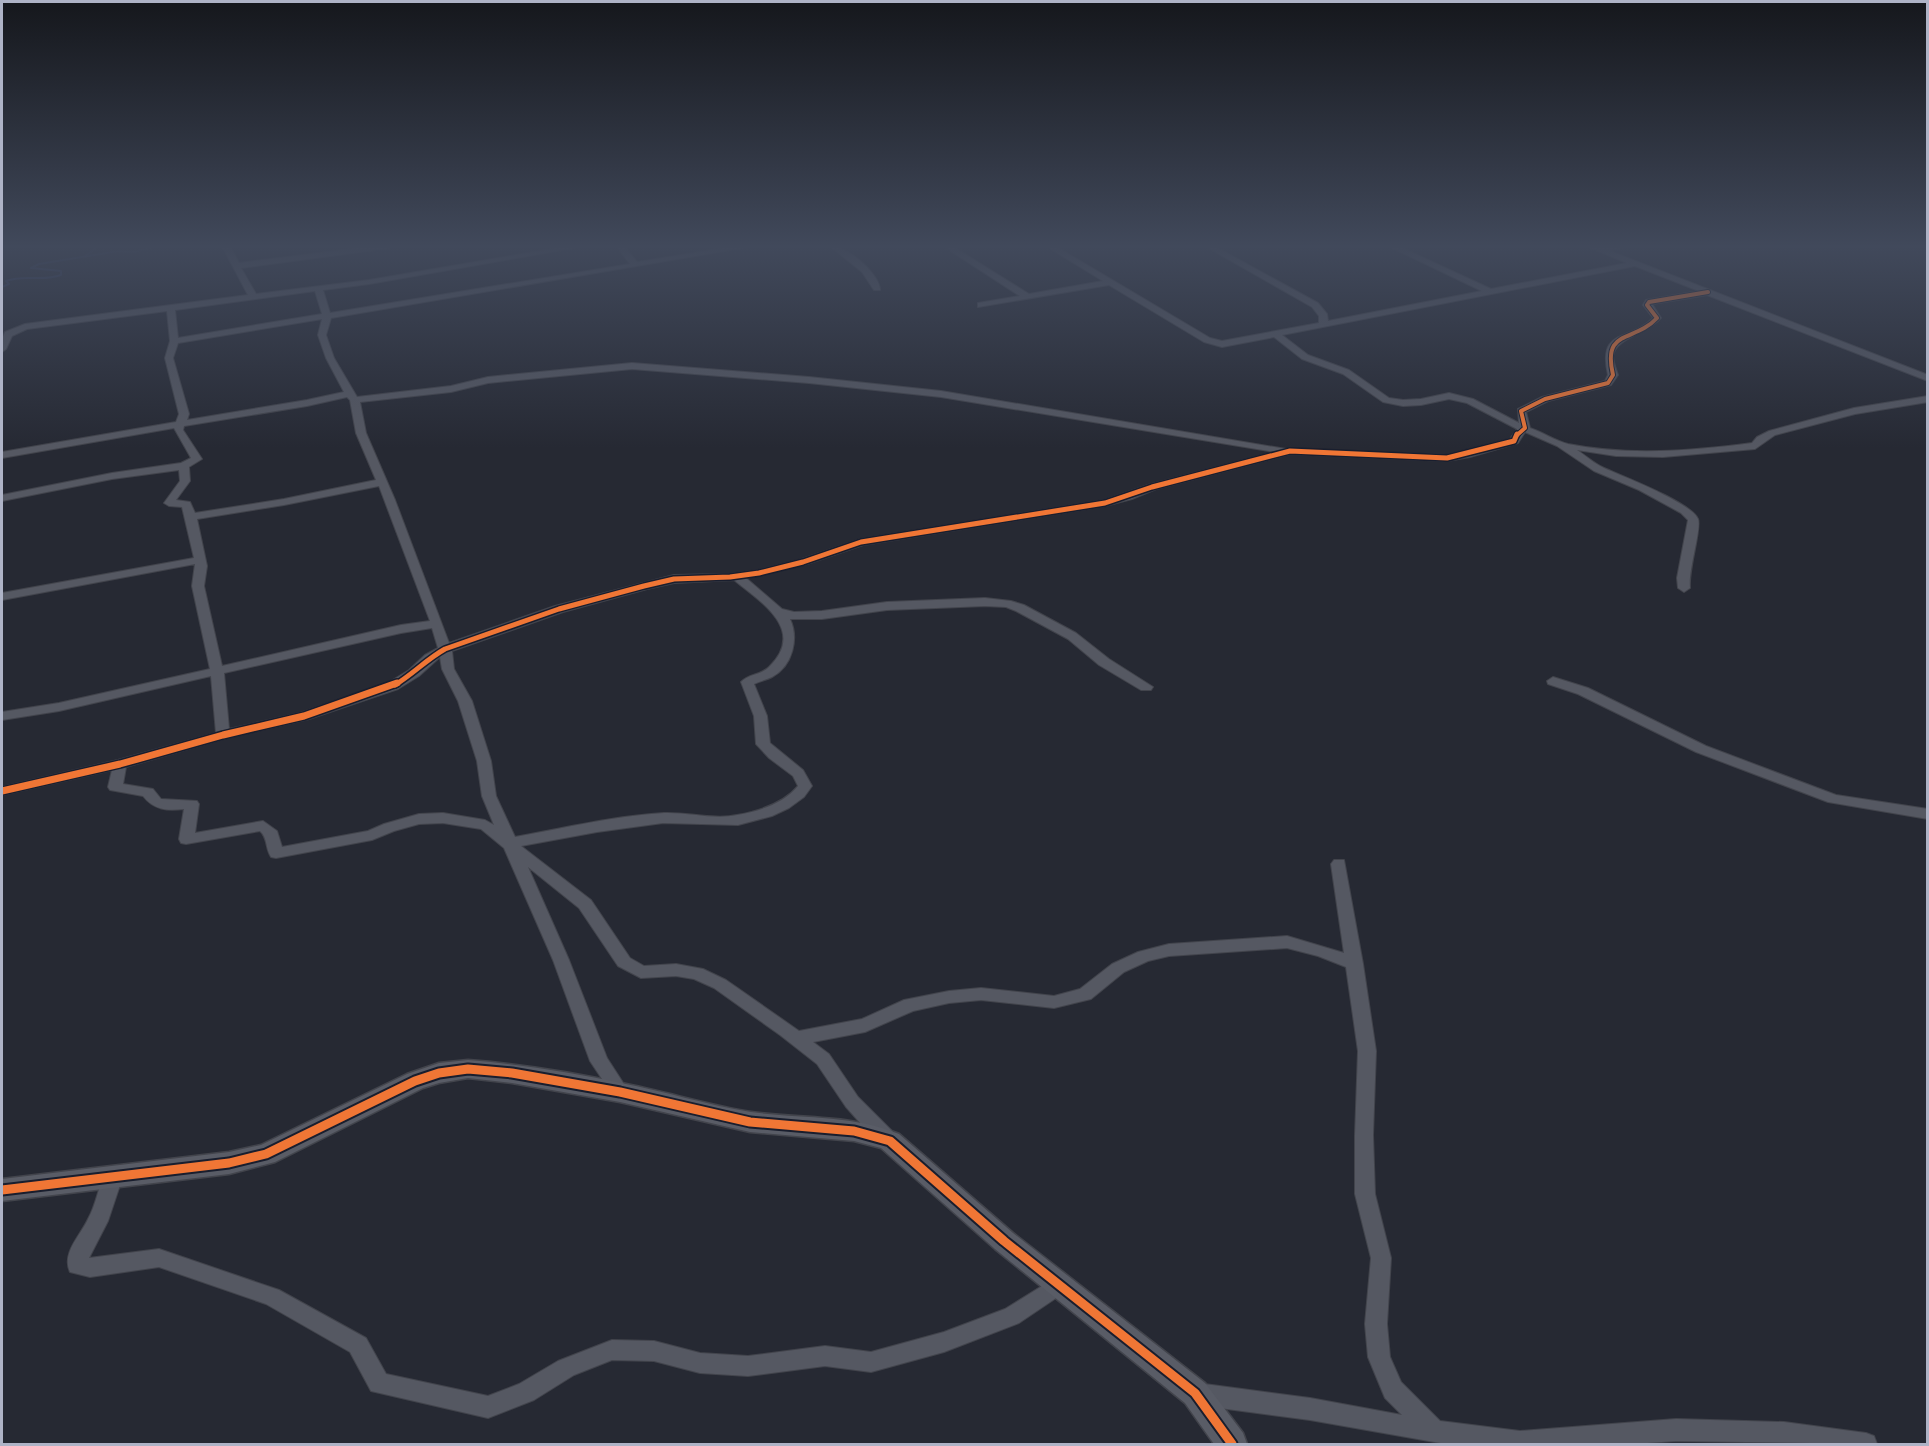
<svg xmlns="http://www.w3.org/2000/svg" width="1929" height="1446" font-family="Inter,sans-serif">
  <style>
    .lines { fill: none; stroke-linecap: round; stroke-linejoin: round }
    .stream { stroke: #313c5d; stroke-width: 2 }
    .street-casing { stroke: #42444c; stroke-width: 2 }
    .secondary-casing { stroke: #42444c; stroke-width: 3 }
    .street { fill: #555862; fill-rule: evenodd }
    .secondary { fill: #595c66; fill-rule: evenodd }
    .cycleway-far3-casing { stroke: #191e2e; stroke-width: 6 }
    .cycleway-far2-casing { stroke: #191e2e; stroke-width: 8 }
    .cycleway-far1-casing { stroke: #191e2e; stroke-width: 10 }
    .cycleway-casing { stroke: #191e2e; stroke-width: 13 }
    .cycleway-far3 { stroke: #f07635; stroke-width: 4 }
    .cycleway-far2 { stroke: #f07635; stroke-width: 5 }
    .cycleway-far1 { stroke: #f07635; stroke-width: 7 }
    .cycleway { stroke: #f07635; stroke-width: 9 }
  </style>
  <rect width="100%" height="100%" fill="#262933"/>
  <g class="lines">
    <path class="stream" d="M85,256l14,-10
      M2,287l7,-3 -3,-3c18,-7 37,1 55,-6v-4l-30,-3 8,-4 80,-13 15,1 22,-6"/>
    <defs>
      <path id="street" d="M222,246h8l9,17 135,-17h20l-4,2 -149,20 15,26 113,-14 200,-34h16l-216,38 -46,6 7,23 300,-49 -14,-18h8l13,16 100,-16h17l-423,72 -5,17 8,23 23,39 94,-11 37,-9 144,-14 177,14 132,14 345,58 161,6 63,-16 7,-10 -50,-26 -18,-4 -28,6 -18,1 -20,-4 -40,-28 -41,-15 -28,-22 -52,10 -18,-5 -95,-57 -131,22v-4l42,-7 -77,-50h9l77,48 74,-13 -57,-35h9l155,92 12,3 97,-18v-7l-7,-9 -107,-61h9l104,57 9,11 1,7 154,-30 -94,-45h10l93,43 136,-26 -41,-17 17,2 25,-2 -18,5 318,124v6l-221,-86 -55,9 9,14c-11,14 -46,20 -48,38 0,6 3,13 5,19l-7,10 -63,16 -22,11 4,16c12,4 26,13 38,16 60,12 123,7 184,-1l5,-6 12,-6 85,-23 74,-12v6l-73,12 -80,21 -20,14 -92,8 -47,-1 -39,-6c9,6 18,14 27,18 18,8 88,35 94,51 4,9 -10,51 -8,69l-6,4 -6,-4 -1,-10 11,-58 -7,-7 -42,-23 -45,-19 -37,-25 -32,-14 -7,11 -48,14 -23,4 -157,-7 -134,35 -24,10 -27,7 -242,39 -56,19 -61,14 36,31 12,3 28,-1 65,-9 98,-4 26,3 13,4 52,28 33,26 44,28 -2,3h-10l-42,-25 -31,-26 -52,-28 -10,-4 -21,-1 -98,4 -65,9h-32c9,19 3,47 -18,58 -6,3 -12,4 -18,7l13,32 3,27 33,27 9,16 -8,11 -15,11 -17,8 -34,9 -75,-2 -66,9 -76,14 70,54 39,58 14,8 32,-2 27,5 23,11 73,51 63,-12 42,-19 45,-9 32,-3 73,8 26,-7 32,-25 26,-12 31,-8 118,-8 57,17 -13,-89 3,-4h10l19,104 13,87 -3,84 2,59 16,64 -4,66 3,33 11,25 39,39 80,10 156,-12 108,3 82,11 8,3 3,8 -201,-3 -43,3h-187l-136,-24 -113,-15 -8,-3 -3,-8 3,-8 8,-3 113,15 92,17 -17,-17 -17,-41 -3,-33 6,-66 -16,-64v-59l3,-84 -12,-84 -28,-11 -31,-8 -118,8 -21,5 -24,11 -33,27 -37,9 -73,-8 -32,3 -36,8 -48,21 -52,10 16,12 29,43 35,35 2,6 -2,6 -7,2 -7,-2 -33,-37 -29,-43 -37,-29 -66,-47 -20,-9 -18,-3 -35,2 -23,-12 -39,-58 -51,-41 41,93 38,98 22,34 -3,5 -6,2 -6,-2 -24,-36 -37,-101 -49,-112 -23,-19 -38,-6 -24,1 -25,7 -22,9 -96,18 -5,-1c-6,-9 -3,-19 -11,-26l-74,13 -5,-1 -2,-4 5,-30c-17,2 -30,1 -41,-13l-33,-6 -2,-3 4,-17 -110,25v-8l116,-27 98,-27 -5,-57 -152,35 -57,9v-8l57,-9 151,-34 -18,-83 3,-22 -193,36v-7l192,-35 -12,-51 -13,-1 -5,-3 16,-22 -1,-11 -67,9 -110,22v-6l110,-22 69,-10 10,-5 -17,-30 -172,30v-6l174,-30 3,-8 -14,-56 5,-17 -3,-30 -140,18 -15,7 -6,13 -4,3v-13l3,-7 20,-8 223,-29zM1635,266l64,25 -53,9 -3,5 10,13c-23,24 -56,9 -45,57l-3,6 -63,16 -24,12 1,14 -46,-24 -24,-6 -28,6 -18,1 -14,-2 -40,-28 -41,-15 -26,-20zM315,291l7,23 -144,24 -3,-28zM322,319l-4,16 8,23 18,34 -37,8 -120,20 2,-6 -16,-56 5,-15zM632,369l177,14 132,14 334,55 -127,33 -43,15 -244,39 -62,21 -40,10 -29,4 -56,1 -119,31 -106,37 -54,-143 -29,-67 -6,-31 91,-10 37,-9zM347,397l3,3 6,33 20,47 -92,19 -89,14 -5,-11 -14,-2 14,-19 -1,-14 13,-8 -19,-29 1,-4 123,-20zM379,486l51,135 -29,4 -179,41 -18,-80 3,-20 -10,-47 87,-14zM734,580c27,22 73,50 35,87 -8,8 -21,7 -28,15l13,34 2,28 13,14 24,18 5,10c-15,18 -39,25 -61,29 -23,5 -49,-3 -73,-2 -50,3 -100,15 -149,24l-19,-41 -5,-35 -19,-60 -18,-32 -2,-18 111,-39 84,-23 27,-6zM432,628l6,20 -13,7 -16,15 -21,13 -88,30 -71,16 -5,-56 177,-40zM440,657l2,12 16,32 19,60 5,35 12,29 -9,-5 -42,-7 -24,1 -35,10 -16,7 -86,16 -5,-16 -14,-10 -68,12 4,-29 -2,-3 -36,-2 -8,-10 -30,-5 3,-17 100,-29 83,-19 89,-30 21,-13z
        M830,246c16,-1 50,28 50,44h-6l-12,-18z
        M1553,677l35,11 118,58 130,49 92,14v10l-100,-17 -132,-50 -118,-58 -30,-10 -1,-3z
        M112,1171l7,2 3,6 -14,42 -19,37 70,-9 120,41 87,48 20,36 102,22 31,-12 39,-23 54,-21 42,1 46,12 48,3 77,-10 46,6 73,-20 61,-23 53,-33 7,2 3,7 -3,7 -46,31 -75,29 -73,20 -46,-6 -77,10 -48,-3 -46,-12 -42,-1 -38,15 -40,25 -46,18 -117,-27 -21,-39 -84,-48 -107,-37 -69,10 -20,-5c-9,-19 11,-37 18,-53 8,-14 10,-31 17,-46z"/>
      <path id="secondary" d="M468,1060c51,4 103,12 153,23 43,8 86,22 130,29 49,7 101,2 148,22l114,99 192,150 38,50 4,11h-33l-29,-41 -190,-154 -114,-101 -27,-7 -104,-9 -130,-30 -108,-19 -44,-5 -29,5 -16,5 -148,74 -46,12 -227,27v-22l227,-27 32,-7 146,-71 32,-11z"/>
    </defs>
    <use href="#street" class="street-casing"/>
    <use href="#secondary" class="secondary-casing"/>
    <use href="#street" class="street"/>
    <use href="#secondary" class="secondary"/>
    <defs>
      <path id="cycleway-far3" d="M1516,436l9,-8 -4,-17 24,-12 63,-16 5,-8c-11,-47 21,-32 44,-57l-10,-13 2,-3 59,-10"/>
      <path id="cycleway-far2" d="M395,685c18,-11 32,-26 50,-36l114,-40 85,-23 30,-7 56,-2 29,-4 44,-11 58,-20 244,-39 47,-16 138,-36 157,7 67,-17 3,-7"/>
      <path id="cycleway-far1" d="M2,791l118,-27 103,-29 81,-19 93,-33"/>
      <path id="cycleway" d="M2,1190l227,-27 37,-9 149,-73 24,-8 29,-4 44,4 108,19 130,30 104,9 36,10 114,100 191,152 37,51"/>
    </defs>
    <use href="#cycleway-far3" class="cycleway-far3-casing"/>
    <use href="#cycleway-far2" class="cycleway-far2-casing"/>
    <use href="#cycleway-far1" class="cycleway-far1-casing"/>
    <use href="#cycleway" class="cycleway-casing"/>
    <use href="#cycleway-far3" class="cycleway-far3"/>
    <use href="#cycleway-far2" class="cycleway-far2"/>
    <use href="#cycleway-far1" class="cycleway-far1"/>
    <use href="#cycleway" class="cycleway"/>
  </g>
  <linearGradient id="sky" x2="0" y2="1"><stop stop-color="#15171c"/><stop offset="0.55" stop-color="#41495b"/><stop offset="1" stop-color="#41495b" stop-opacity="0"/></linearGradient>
  <rect width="1929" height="448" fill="url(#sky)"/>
  <rect width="1929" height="1446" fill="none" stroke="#aeb3c6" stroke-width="6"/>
</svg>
